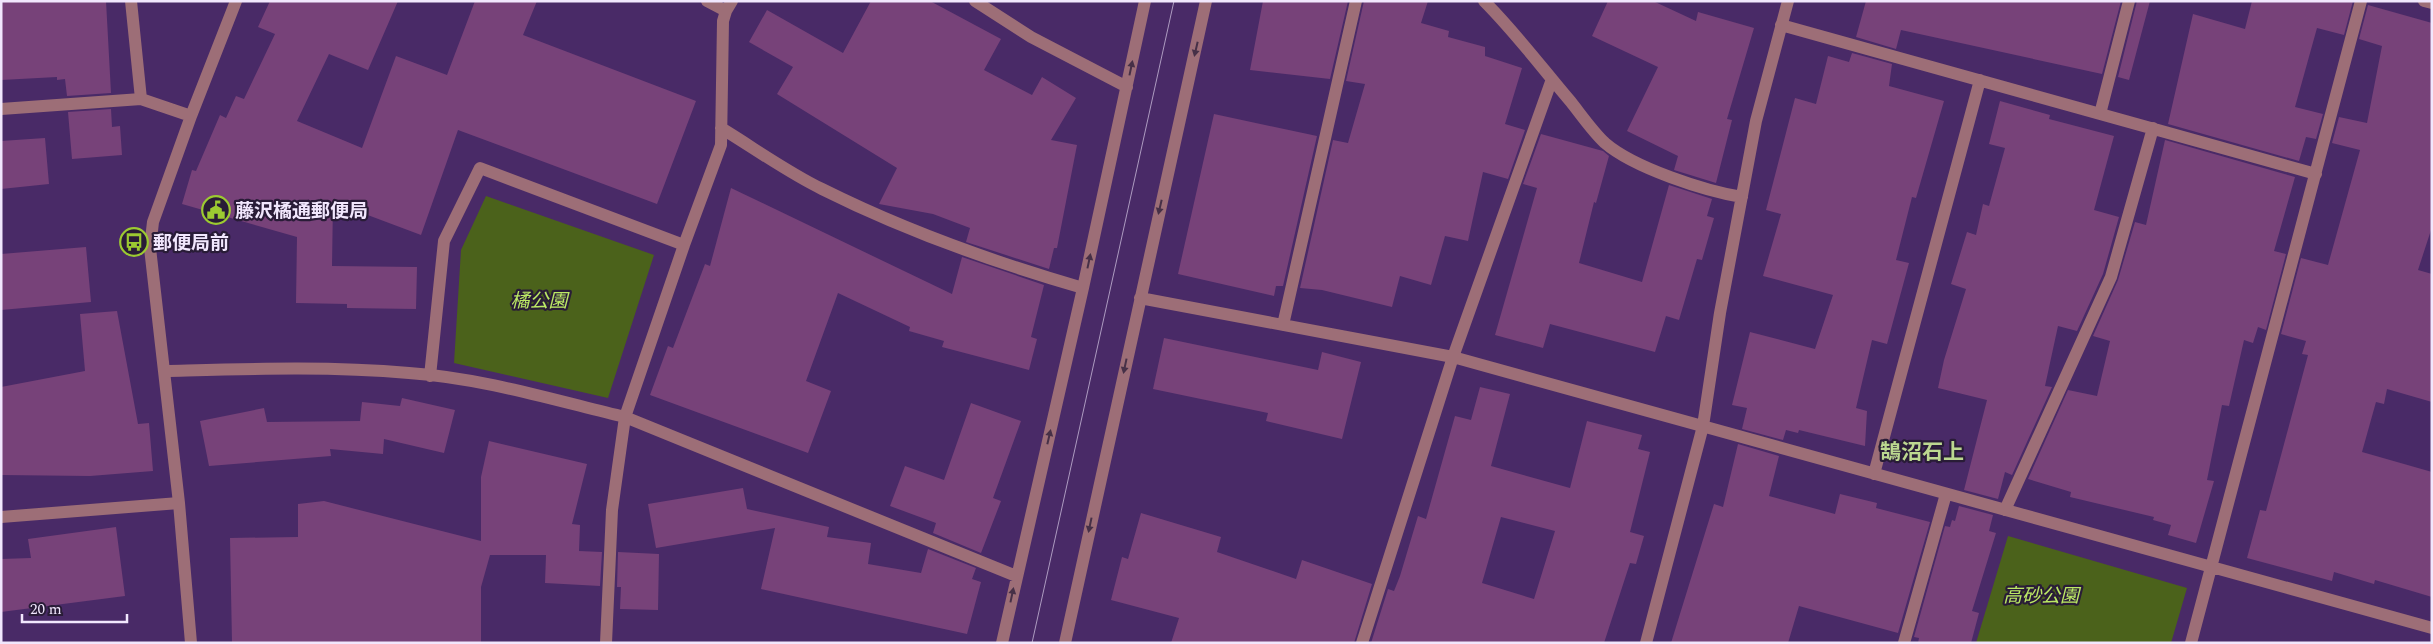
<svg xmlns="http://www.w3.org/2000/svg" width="2433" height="644" font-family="Spectral,'Noto Sans JP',serif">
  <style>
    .green { fill: #4b621b }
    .building { fill: #774279; fill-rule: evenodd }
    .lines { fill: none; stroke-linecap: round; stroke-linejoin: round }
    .minor { stroke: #9d6e77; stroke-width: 12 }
    .tram { stroke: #ad9bc0; stroke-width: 1 }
    .oneway { fill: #463047 }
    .labels { text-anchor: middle; stroke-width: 4.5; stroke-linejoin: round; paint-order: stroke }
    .poi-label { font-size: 19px; font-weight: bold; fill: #f1e7fd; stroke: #291c37; text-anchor: start }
    .park-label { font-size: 19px; font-style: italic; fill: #bce965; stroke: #291c37 }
    .quarter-label { font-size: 21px; font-weight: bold; fill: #bcd890; stroke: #291c37 }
  </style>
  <rect width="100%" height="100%" fill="#492a67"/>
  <path class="green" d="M486,196l168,59 -46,143 -154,-35 7,-113z
    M2008,536l179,52 -16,55h-195z"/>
  <path class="building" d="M1,1h105l5,92 -44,3 -2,-17 -8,1v-3l-56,3z
    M270,1h128l-30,69 -39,-16 -32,67 65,27 34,-92 51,19 28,-74h62l-14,34 173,66 -39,103 -199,-74 -37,105 -88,-33 -1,64 85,1 -1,42 -69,-1v-4l-51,-1 1,-66 -115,-33 10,-34 4,1 24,-56 6,3 10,-22 8,3 31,-65 -17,-7z
    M871,1h59l71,38 -17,31 48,25 10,-18 34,21 -25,42 26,5 -20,103h-3l-5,21 -83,-27 4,-14 -37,-14 -54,-10 18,-36 -120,-74 16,-27 -44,-25 18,-32 76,43z
    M1263,1h85l-18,78 -80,-9z
    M1364,1h64l-7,22 28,8 -1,6 37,10v9l37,12 -17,56 20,6 -17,49 -25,-7 -15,69 -23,-5 -14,49 -31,-9 -8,31 -70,-17 -22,-2 33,-148 15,3 17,-59 -19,-3z
    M1608,1h45l43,20 2,-9 56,16 -27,91 5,1 -16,63 -42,-13 4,-14 -51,-25 31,-64 -66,-31z
    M1866,1h255l-19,73 -201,-44 -5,19 -40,-12z
    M2137,1h13l-21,79 -11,-3z
    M2252,1h101l-9,34 -27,-7 -22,79 28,7 -7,25 -10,-2 -7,24 -131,-37 25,-110 52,15z
    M2368,5l64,18v204l-14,43 14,4v128l-45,-13 -3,15 -8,-2 -14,50 70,20v125l-57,-17 -1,4 -40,-12 -2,9 -85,-23 13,-48 6,1 42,-156 -6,-1 4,-13 -25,-7 20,-76 27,7 32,-115 -28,-7 7,-26 28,6 15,-77 -23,-7z
    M1852,53l40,11 -3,22 55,15 -28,97 -4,-1 -16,63 13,3 -22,81 -15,-4 -16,68 11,3 -2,35 -66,-16 -1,3 -12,-3 -3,10 -41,-11 5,-21 -15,-3 18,-73 65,17 18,-54 -70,-19 18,-62 -15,-4 29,-112 21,6 12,-48 21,6z
    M2000,101l50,14 -1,4 65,17 -20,74 25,7 -16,57 -26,57 -19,-5 -13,60 7,1 -40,88 -7,-3 -7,27 -34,-9 23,-90 -49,-12 6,-28 22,-71 -15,-5 16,-52 9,3 7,-31 6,2 16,-58 -16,-4z
    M111,109l1,18 8,-1 2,29 -50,4 -4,-47z
    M1214,114l103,22 -34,150h-7l-2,10 -96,-22z
    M1541,134l62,17 6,5 -13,47 -2,-1 -15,61 63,19 27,-97 43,14 -5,17 7,2 -12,42 -5,-1 -18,61 -13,-4 -11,36 -105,-28 -7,24 -48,-13 42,-147 -14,-4z
    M45,138l4,46 -48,5v-48z
    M2165,140l130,37 -21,74 12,3 -20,76 -8,-3 -5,16 -9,-3 -15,66 -7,-1 -15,75 7,1 -18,62 -28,-8 3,-10 -18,-5 1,-3 -84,-20 1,-5 -43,-13 40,-89 29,6 13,-55 -17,-5 25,-56 17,-58 11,3z
    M731,188l221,106 10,-37 82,28 -13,52 6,2 -8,31 -87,-23 2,-6 -35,-10 1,-4 -72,-34 -32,88 25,10 -23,62 -158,-58 18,-49 5,2 32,-84 5,2z
    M86,247l5,55 -90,8v-56z
    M117,311l21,113 11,-1 4,48 -63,5 -89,-1v-88l84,-16 -5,-57z
    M1164,338l154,32 4,-18 39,10 -19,77 -76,-18 2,-8 -115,-24z
    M1480,387l30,7 -19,72 79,22 17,-67 55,14 -4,14 12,3 -20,80 14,4 -8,28 -6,-1 -26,80h-233l17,-54 6,2 6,-15 18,-60 8,3 29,-103 16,4zM1501,517l54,14 -21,68 -52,-16z
    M402,398l53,12 -11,43 -60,-14 -1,15 -53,-5 1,7 -122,10 -9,-45 64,-13 3,14 93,-1 2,-19 38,4z
    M971,403l50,18 -28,77 8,3 -20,52 -48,-20 3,-10 -46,-17 15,-40 39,14z
    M489,441l98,23 -15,60 8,1 -1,26 23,1 -2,34 -55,-3 1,-28h-56l-9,32v56h-249l-2,-105 68,-1v-33l26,-3 157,40v-64z
    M1738,444l41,12 -10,40 66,18 5,-20 37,9 -1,5 54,14 -32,111 -99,-27 -11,37h-117l43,-139 9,3z
    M743,488l4,21 82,18 -2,10 44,6 -3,21 53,9 7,-24 48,19 -4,11 9,3 -14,52 -206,-45 14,-61 -119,20 -8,-44z
    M1959,506l34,9 -4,16 7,2 -24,78 7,2 -8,30h-53l1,-5 -5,-1 31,-111 5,1 2,-7 3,1z
    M1141,513l80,24 -4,15 79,27 6,-19 70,24 -18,59h-183l8,-25 -68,-18 11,-43 6,2z
    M116,527l9,69 -124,16v-53l30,-1 -3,-19z
    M618,552l41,2 -1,56 -38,-1 1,-22h-4z"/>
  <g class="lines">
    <path class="minor" d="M131,1l10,98 50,17
      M707,1l19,10
      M975,1l56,36 96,50
      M1484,1c32,32 58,67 87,101 11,14 22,30 34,41 29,25 100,48 137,54
      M2424,1l8,2
      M1781,25l535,149
      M1,109l140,-10
      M2100,114l29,-113
      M721,128c33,20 66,44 101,61 84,42 171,73 261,99
      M1140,298l313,59 979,271
      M1283,325l73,-324
      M165,371c81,-2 162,-5 244,2 73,5 145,27 216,44l391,159
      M430,376l14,-135 36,-73 204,77
      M1874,474l106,-394
      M2005,510l106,-233 42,-149
      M1,517l178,-14
      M191,643l-12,-140 -29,-255 3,-26 38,-106 45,-115
      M606,643l6,-133 13,-93 59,-172 37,-100 2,-124 3,-10 6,-10
      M1002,643l81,-355 62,-287
      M1065,643l141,-642
      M1362,643l91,-286 99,-278
      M1646,643l57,-217 17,-113 36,-192 32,-120
      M1904,643l42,-149
      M2191,643l170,-642"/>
    <path class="tram" d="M1032,643l142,-642"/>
  </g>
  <defs><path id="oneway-solid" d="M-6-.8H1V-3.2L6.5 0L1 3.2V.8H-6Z" transform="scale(1.25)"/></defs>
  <g class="oneway">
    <use href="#oneway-solid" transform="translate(1196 49) rotate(103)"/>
    <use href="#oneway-solid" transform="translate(1131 68) rotate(-78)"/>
    <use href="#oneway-solid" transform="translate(1160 207) rotate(103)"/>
    <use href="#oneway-solid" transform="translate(1089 261) rotate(-78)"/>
    <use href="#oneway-solid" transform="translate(1125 366) rotate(102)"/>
    <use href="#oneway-solid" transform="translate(1049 437) rotate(-77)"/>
    <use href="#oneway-solid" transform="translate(1090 525) rotate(102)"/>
    <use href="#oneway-solid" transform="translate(1012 595) rotate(-78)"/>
  </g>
  <defs>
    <symbol id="civic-ring" viewBox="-11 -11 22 22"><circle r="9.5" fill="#291c37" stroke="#9cca31" stroke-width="1.5"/><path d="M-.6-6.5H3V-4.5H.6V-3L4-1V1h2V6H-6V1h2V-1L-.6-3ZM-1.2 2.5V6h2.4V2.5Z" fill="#9cca31"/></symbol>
    <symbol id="bus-ring" viewBox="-11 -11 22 22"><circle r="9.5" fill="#291c37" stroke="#9cca31" stroke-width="1.5"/><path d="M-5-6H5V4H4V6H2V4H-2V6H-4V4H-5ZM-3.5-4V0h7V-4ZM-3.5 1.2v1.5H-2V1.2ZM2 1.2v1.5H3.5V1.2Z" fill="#9cca31"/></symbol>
  </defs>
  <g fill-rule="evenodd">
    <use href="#civic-ring" x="200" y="194" width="32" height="32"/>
    <use href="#bus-ring" x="118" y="226" width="32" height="32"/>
  </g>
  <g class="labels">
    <g class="poi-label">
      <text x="235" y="217">藤沢橘通郵便局</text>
      <text x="153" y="249">郵便局前</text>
    </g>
    <g class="park-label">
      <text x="539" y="307">橘公園</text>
      <text x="2041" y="602">高砂公園</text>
    </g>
    <g class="quarter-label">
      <text x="1922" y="459">鵠沼石上</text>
    </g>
  </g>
  <rect width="2433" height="644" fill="none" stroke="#f1e7fd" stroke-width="5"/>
  <path d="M22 614v8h105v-8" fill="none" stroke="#f1e7fd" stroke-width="2.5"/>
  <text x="30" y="614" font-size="15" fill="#f1e7fd" stroke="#291c37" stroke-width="4" paint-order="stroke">20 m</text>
</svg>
